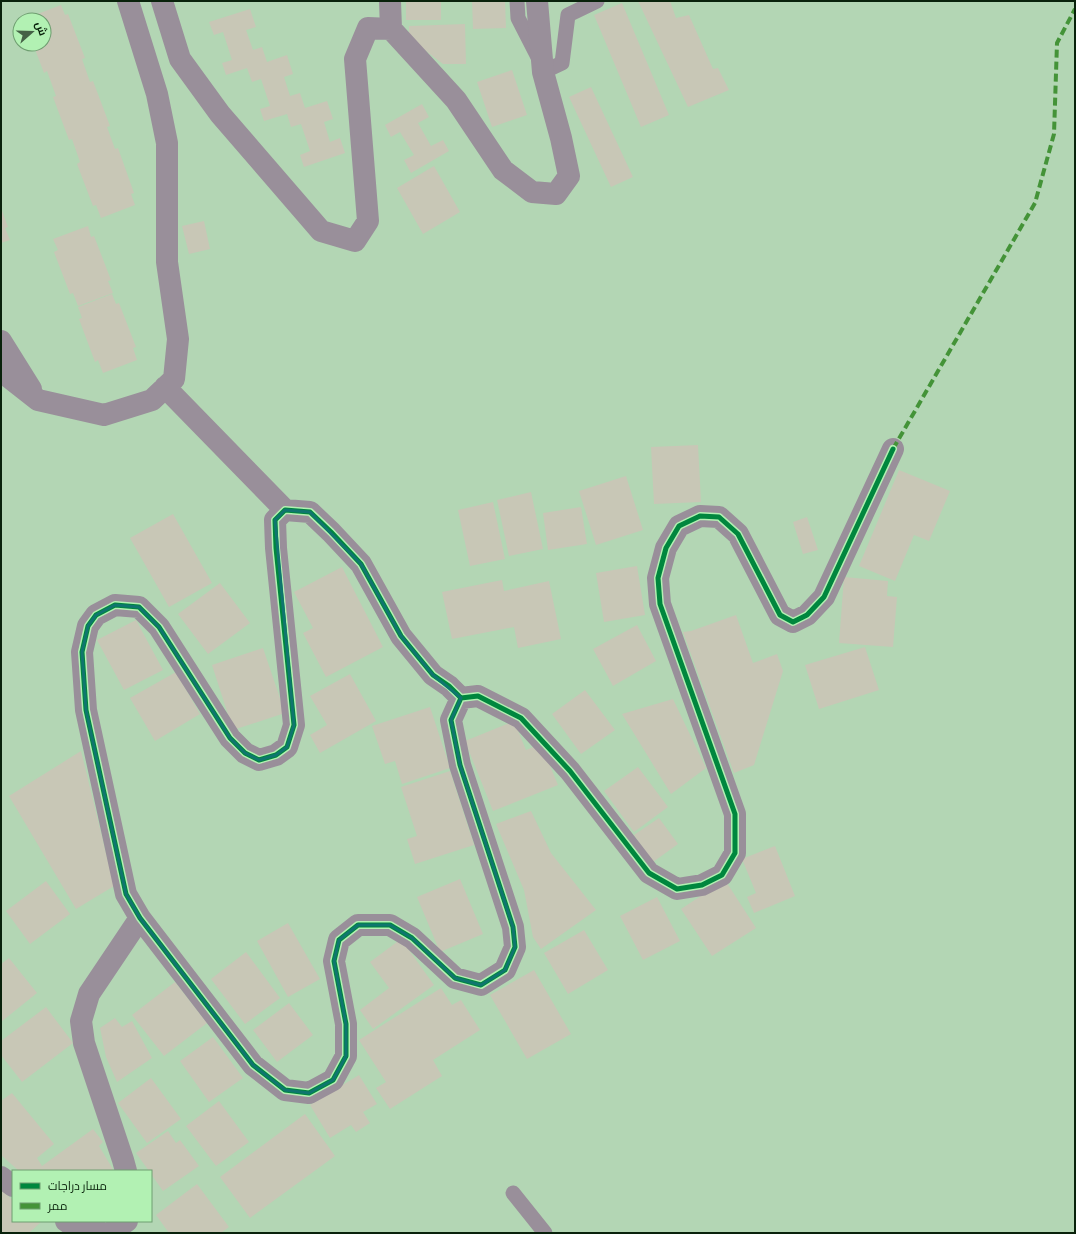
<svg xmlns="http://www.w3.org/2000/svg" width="1076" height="1234" font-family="Manrope,Cairo,sans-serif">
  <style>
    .building { fill: #c8c7b6 }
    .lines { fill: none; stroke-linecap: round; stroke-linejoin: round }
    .service { stroke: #998f9a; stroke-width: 15 }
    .minor { stroke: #998f9a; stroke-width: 22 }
    .quiet { stroke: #449338; stroke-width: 4; stroke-dasharray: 8 4; stroke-linecap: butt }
    .cycleway-casing { stroke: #b2f1b3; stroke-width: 8 }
    .cycleway { stroke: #00873e; stroke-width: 5 }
    .marked { fill: none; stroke: #0f766e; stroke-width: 3; stroke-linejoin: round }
  </style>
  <rect width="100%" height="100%" fill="#b3d6b4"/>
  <path class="building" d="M406,1h35v19h-35z
    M472,1h33l1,27 -33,1z
    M638,1h32l6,17 13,-3 24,54 5,-1 11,22 -41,17z
    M622,3l47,112 -28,12 -47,-112z
    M61,5l4,10 3,-1 17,44 -3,1 8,23 3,-1 17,45 -3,1 8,22 3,-1 16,45 -3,1 4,11 -34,13 -5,-13 -3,1 -16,-42 3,-2 -8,-23 -3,1 -16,-43 3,-1 -9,-25 -3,2 -11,-29h11v-24h-16l-1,-2z
    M250,9l6,18 -10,3 7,20 9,-3 5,15 20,-7 6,19 -9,3 6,19 10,-3 5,15 22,-7 6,18 -9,3 6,20 10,-4 5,15 -41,14 -4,-12 10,-4 -9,-27 -10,3 -4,-13 -23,7 -4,-12 10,-3 -9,-27 -9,3 -5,-14 -21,7 -4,-12 10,-3 -9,-28 -9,3 -5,-13z
    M465,24l1,40h-23l-34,-26v-12z
    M512,70l15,45 -35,12 -15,-45z
    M591,87l42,90 -22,10 -42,-90z
    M422,104l7,13 -11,6 13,23 12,-6 6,11 -38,22 -7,-13 10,-5 -14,-23 -9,5 -6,-12z
    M434,166l26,46 -37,22 -26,-46z
    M1,208l7,19 -3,1 5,12 -9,3z
    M204,221l6,28 -21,5 -7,-28z
    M88,226l3,11 3,-1 17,44 -3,1 5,12 -35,13 -5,-13 -3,1 -16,-42 4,-2 -5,-11z
    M112,294l4,10 3,-1 17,44 -3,1 4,12 -34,13 -5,-13 -3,2 -16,-43 3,-1 -4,-11z
    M698,445l3,57 -47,2 -3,-57z
    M899,470l51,21 -21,50 -15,-6 -19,46 -36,-15z
    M626,476l17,54 -47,15 -17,-54z
    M531,492l12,57 -34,7 -12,-56z
    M493,502l12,57 -35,7 -12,-56z
    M581,507l6,37 -39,6 -5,-37z
    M173,514l39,69 -43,24 -39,-69z
    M807,517l11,33 -15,4 -10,-32z
    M637,566l8,49 -41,7 -8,-49z
    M342,567l41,80 -57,30 -23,-44 10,-5 -19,-36z
    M844,577l44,4 -1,15 10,1 -4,50 -54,-4z
    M502,580l2,11 45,-10 12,58 -43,9 -4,-21 -62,12 -10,-47z
    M220,583l30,40 -42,31 -30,-40z
    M736,615l17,48 24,-9 6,17 -29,94 -20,8 -51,-141 8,-1z
    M136,620l27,50 -39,20 -27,-50z
    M637,625l19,36 -43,25 -20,-37z
    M865,647l14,43 -60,19 -14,-44z
    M263,648l22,65 -52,17 -21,-65z
    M176,672l24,42 -45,27 -25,-43z
    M350,674l26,47 -56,32 -10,-18 17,-10 -17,-29z
    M585,690l30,40 -34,24 -29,-40z
    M673,699l33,69 -35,26 -49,-80z
    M430,707l20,61 -48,16 -7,-23 -10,3 -13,-38z
    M514,721l12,29 15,-6 17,41 -65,26 -28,-70z
    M81,751l33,135 -38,23 -67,-113z
    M638,767l30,40 -34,25 -30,-41z
    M450,771l24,74 -59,19 -8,-25 10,-3 -16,-49z
    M531,811l20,42 45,57 -55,39 -8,-12 -9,-47 -28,-66z
    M659,818l19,26 -25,18 -19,-27z
    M775,846l20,50 -41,17 -7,-16 9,-4 -14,-34z
    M460,879l23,55 -43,18 -23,-55z
    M725,880l31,48 -44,28 -31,-47z
    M46,881l24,33 -40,30 -24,-33z
    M657,897l23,44 -37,19 -23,-44z
    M288,923l32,56 -32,18 -31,-56z
    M584,930l24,40 -40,24 -24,-41z
    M401,939l33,46 -61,44 -13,-19 29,-22 -19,-26z
    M246,952l34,46 -35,26 -34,-45z
    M9,958l28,35 -36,29v-58z
    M534,970l37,64 -44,25 -37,-64z
    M175,982l32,41 -43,33 -32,-41z
    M441,988l11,17 9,-5 19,30 -47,30 9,16 -52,33 -14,-21 10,-6 -27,-42z
    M289,1003l24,32 -36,27 -24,-32z
    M46,1007l27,36 -51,39 -21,-27v-14z
    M115,1018l7,9 10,-6 20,37 -35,24 -11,-25 -6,-29z
    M213,1037l30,41 -34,24 -29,-41z
    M359,1075l18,29 -14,8 7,11 -14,9 -5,-7 -21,13 -20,-33z
    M151,1078l30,41 -34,24 -29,-40z
    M12,1093l42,51 -17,14 5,8 51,-37 10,13 -4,4 15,25h-95l-18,-16v-54z
    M219,1101l30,41 -33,24 -30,-40z
    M305,1114l30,42 -85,62 -30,-41z
    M168,1131l8,12 4,-3 19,26 -36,25 -12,-17v-3h-2l-13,-18z
    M197,1184l32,43 -8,6h-52l-13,-18z
    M1,1190l12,10v21l28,1 -12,11h-28z"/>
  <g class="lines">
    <path class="service" d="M517,1l1,17 20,39
      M543,72l19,-9 6,-48 29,-14
      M513,1193l32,40"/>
    <path class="minor" d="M162,1l18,58 40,55 101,117 34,10 13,-20 -13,-162 13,-31 23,1 65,71 47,70 29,22 24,2 13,-18 -8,-38 -18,-66 -6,-71
      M390,1l1,28
      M1,341l30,48
      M1,371l37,29 66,15 48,-15 22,-21 4,-40 -11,-77v-119l-10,-49 -29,-93
      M165,387l120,123
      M461,698l-12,-12 -16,-11 -32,-39 -40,-72 -30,-32 -21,-20 -25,-2 -10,10 1,28 18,177 -7,22 -11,8 -17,5 -14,-7 -15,-15 -71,-111 -20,-20 -24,-2 -19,10 -8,11 -6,26 4,58 40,184 14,24 113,147 32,25 24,3 24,-13 13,-24v-32l-12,-63 5,-21 19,-15h32l22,13 43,40 26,7 24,-15 10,-23 -2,-20 -53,-162 -9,-45 10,-22 17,-2 43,22 49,53 79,102 28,16 25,-4 20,-10 13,-22v-39l-75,-210 -2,-26 8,-30 13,-22 21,-10 19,1 19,17 42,81 13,7 14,-7 17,-18 69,-148
      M126,1171l-3,-11 -39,-117 -3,-22 8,-27 51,-76
      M1,1177l12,9
      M66,1221l13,9 24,3
      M110,1233l17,-12"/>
    <path class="quiet" d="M893,449l142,-246 19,-69 3,-91 18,-34"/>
    <defs>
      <path id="cycleway" d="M461,698l-12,-12 -16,-11 -32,-39 -40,-72 -30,-32 -21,-20 -25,-2 -10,10 1,28 18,177 -7,22 -11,8 -17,5 -14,-7 -15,-15 -71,-111 -20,-20 -24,-2 -19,10 -8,11 -6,26 4,58 40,184 14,24 113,147 32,25 24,3 24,-13 13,-24v-32l-12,-63 5,-21 19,-15h32l22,13 43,40 26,7 24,-15 10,-23 -2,-20 -53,-162 -9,-45 10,-22 17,-2 43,22 49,53 79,102 28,16 25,-4 20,-10 13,-22v-39l-75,-210 -2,-26 8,-30 13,-22 21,-10 19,1 19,17 42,81 13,7 14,-7 17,-18 69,-148"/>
    </defs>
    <use href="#cycleway" class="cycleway-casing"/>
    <use href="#cycleway" class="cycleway"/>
  </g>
  <path class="marked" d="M285,510l25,2 51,52 40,72 32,39 28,23 -10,22 9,45 53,162 2,20 -10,23 -24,15 -26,-7 -43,-40 -22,-13h-32l-19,15 -5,21 12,63v32l-13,24 -24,13 -24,-3 -32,-25 -113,-147 -14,-24 -40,-184 -4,-58 6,-26 8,-11 19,-10 24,2 20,20 71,111 15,15 14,7 17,-5 11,-8 7,-22 -19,-205z"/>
  <rect width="1076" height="1234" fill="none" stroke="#09220b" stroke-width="4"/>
  <rect x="12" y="1170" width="140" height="52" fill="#b2f1b3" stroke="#6e9e70"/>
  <rect x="20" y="1183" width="20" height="6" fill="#00873e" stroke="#6e9e70"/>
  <text x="48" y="1190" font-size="12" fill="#09220b">مسار دراجات</text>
  <rect x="20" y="1203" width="20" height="6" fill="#449338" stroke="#6e9e70"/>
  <text x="48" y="1210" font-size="12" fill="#09220b">ممر</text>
  <g transform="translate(32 32) rotate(70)"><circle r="19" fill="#b2f1b3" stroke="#6e9e70"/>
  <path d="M0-3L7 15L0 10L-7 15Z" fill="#446146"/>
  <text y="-6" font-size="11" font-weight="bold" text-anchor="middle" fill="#09220b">ش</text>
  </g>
</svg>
